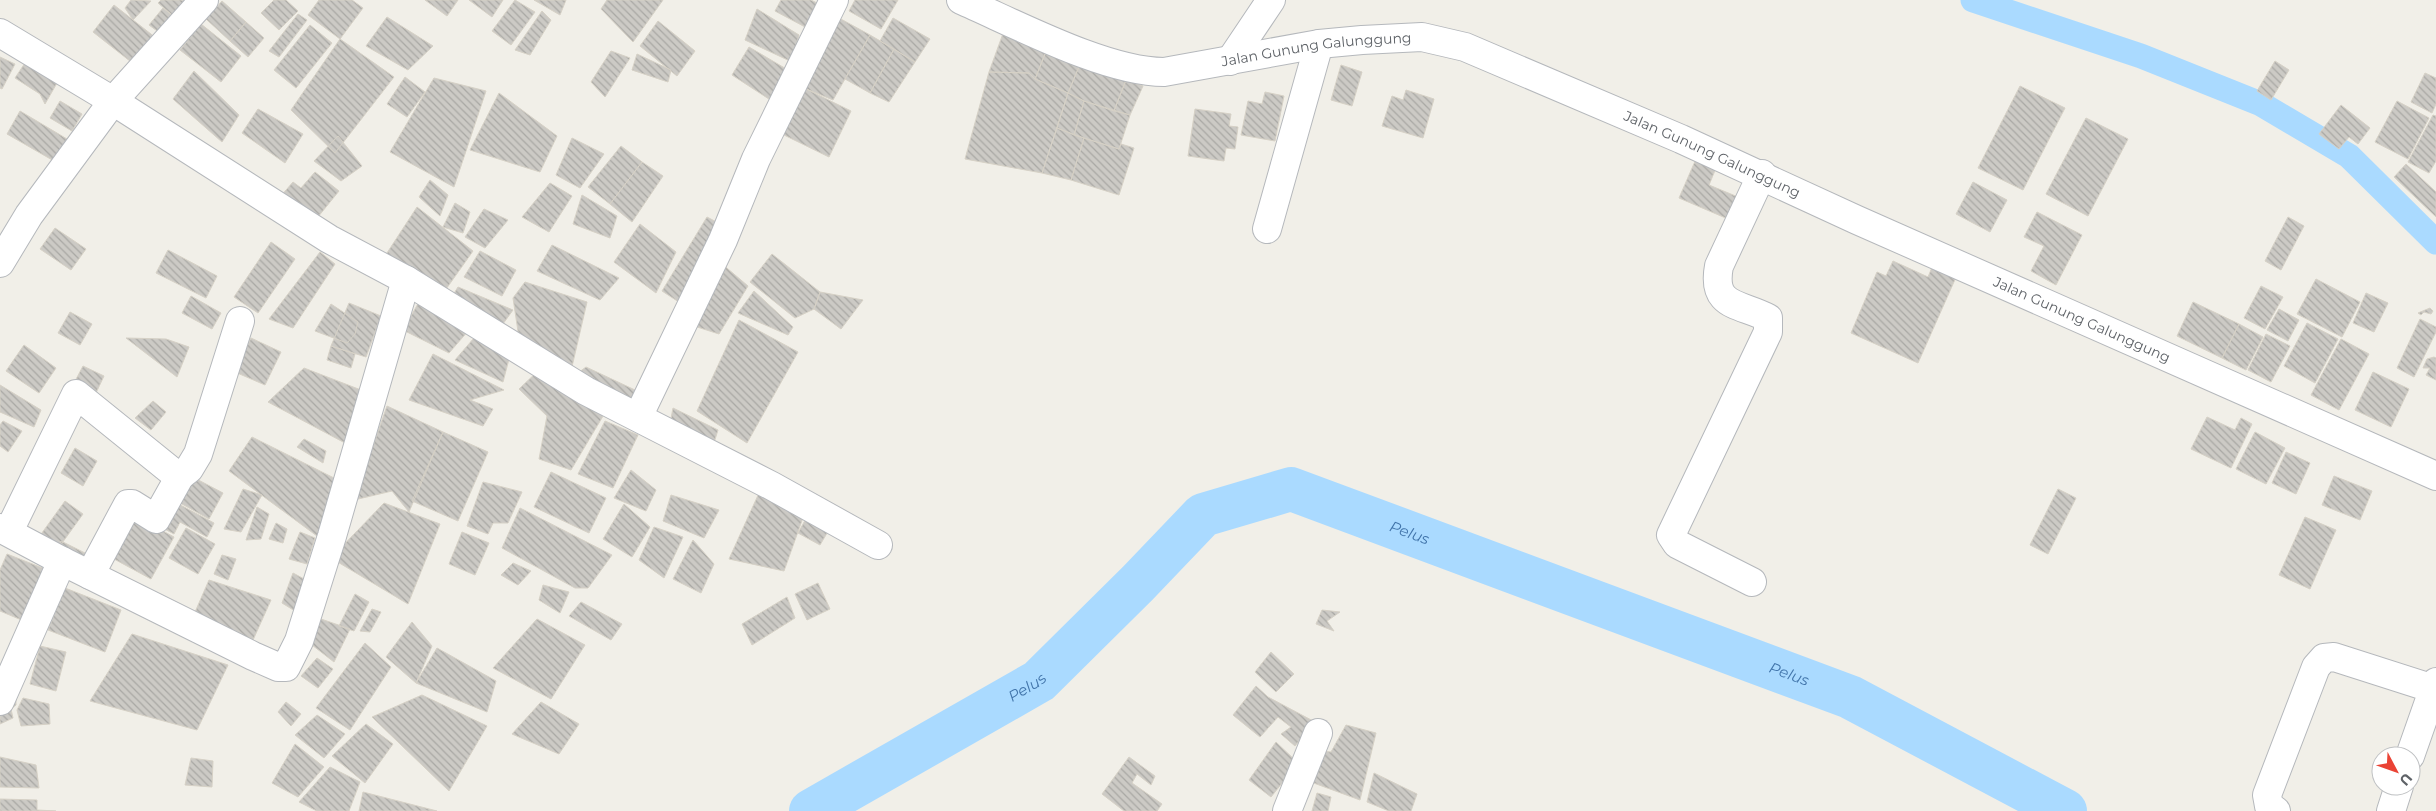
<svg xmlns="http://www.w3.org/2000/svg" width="2436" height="811" font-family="Montserrat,sans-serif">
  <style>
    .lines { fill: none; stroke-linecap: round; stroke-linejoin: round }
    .canal { stroke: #aadaff; stroke-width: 25 }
    .river { stroke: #aadaff; stroke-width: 44 }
    .building { fill: url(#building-back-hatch); stroke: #d6d1c6 }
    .minor-casing { stroke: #b5b8bc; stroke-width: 30 }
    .minor { stroke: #fff; stroke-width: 28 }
    .labels { text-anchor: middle; stroke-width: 4.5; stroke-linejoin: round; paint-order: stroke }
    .street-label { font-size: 14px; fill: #5f6368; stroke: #fff }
    .water-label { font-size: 15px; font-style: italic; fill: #4174aa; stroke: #fff }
  </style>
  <defs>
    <pattern id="building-back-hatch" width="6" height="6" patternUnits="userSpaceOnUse" patternTransform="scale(1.25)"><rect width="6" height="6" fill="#cccac5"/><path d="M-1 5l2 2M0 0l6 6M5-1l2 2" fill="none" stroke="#a9a8a4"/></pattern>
  </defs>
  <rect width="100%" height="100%" fill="#f1efe8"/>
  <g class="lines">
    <path class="canal" d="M1973,0l168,56 120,48 88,52 87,86"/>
    <path class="river" id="s1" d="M811,811l228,-130 99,-98 65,-68 88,-26 559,208 215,114"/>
  </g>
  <path class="building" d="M131,0l20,1 -18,19 -8,-12z
    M161,0h33l-16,20 -20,-17z
    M274,0h12l12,11 -19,19 -18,-17z
    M319,0h33l11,8 -23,31 -32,-24z
    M425,0h33l-11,16z
    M469,0h34l-11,17z
    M515,0l20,12 -24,33 -19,-14z
    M534,0h32l-6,15z
    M607,0h56l-30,42 -32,-33z
    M781,0h30l8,4 -12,24 -32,-17z
    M855,0h43l-17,29 -32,-18z
    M222,1l24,21 -16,19 -24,-22z
    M114,5l42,33 -21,27 -42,-33z
    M163,8l15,12 -14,16 -15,-11z
    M757,9l42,26 -7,27 -47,-22z
    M542,11l9,9 -21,35 -15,-5z
    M298,14l9,6 -28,37 -10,-6z
    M387,17l46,29 -25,24 -42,-24z
    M839,18l31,17 -37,65 -29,-12z
    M893,18l37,21 -15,23 -35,-21z
    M658,21l37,30 -18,25 -37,-30z
    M246,22l18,16 -16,19 -18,-16z
    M201,24l40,32 -20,26 -41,-32z
    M310,25l22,18 -36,45 -22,-18z
    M1005,28l42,21 -12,30 -6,-6 -40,-1z
    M870,35l24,14 -24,44 -25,-14z
    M340,39l54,38 -59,76 -44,-43z
    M749,47l39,23 -13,33 -43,-28z
    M894,49l21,13 -26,40 -19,-9z
    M1047,49l34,13 -13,31 -33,-14z
    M611,51l19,7 -25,39 -14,-15z
    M637,54l34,16 -3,12 -36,-12z
    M0,57l15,7 -13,25 -2,-1z
    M2275,61l14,9 -18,30 -14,-9z
    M1081,62l45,18 -12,31 -30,-10 -16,-8z
    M25,63l32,20 -12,21 -5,-10 -25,-16z
    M1341,65l21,7 -10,34 -21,-6z
    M194,71l45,44 -17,27 -49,-43z
    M989,72l40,1 6,6 33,14 -26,80 -77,-14z
    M2425,73l11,5v26l-4,9 -21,-11z
    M405,77l20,15 -18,25 -20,-13z
    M434,78l52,13 -32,96 -64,-35z
    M1126,80l17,6 -13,29 -16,-4z
    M2020,86l45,22 -42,82 -45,-22z
    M804,88l47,23 -22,46 -47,-23z
    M1406,90l28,9 -11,39 -41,-12 10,-30 11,4z
    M1265,92l19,4 -9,45 -34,-6 7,-34 14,3z
    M499,93l58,43 -17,36 -70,-22z
    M1068,93l16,8 -10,34 -17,-7z
    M60,101l22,13 -10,17 -22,-13z
    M1084,101l46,14 -11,34 -45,-14z
    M2397,101l32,17 -21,41 -33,-17z
    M2341,105l29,23 -12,16 -9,-7 -10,12 -20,-15z
    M258,109l45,25 -18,29 -43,-30z
    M1195,109l36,5 -2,12 9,1 -3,22 -9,-1 -2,13 -36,-5z
    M20,111l47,28 -13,22 -47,-27z
    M2433,115l3,1v45l-7,12 -21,-11z
    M2086,118l42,21 -40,77 -42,-22z
    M1057,128l27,10 -13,42 -29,-7z
    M338,136l24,30 -21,15 -27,-20z
    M572,138l32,16 -24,34 -24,-13z
    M1084,138l35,11 2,-5 13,4 -15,47 -48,-15z
    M621,146l21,16 -32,42 -22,-17z
    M1696,159l20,9 -7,17 29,12 -10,22 -49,-21z
    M642,162l21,14 -31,46 -22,-18z
    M2406,164l30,28v25l-42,-40z
    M315,172l24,19 -26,32 -33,-26 13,-15 8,6z
    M430,180l18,15 -8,21 -21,-19z
    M1973,182l34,18 -17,32 -34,-18z
    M550,183l22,13 -23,36 -27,-15z
    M582,195l35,21 -7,22 -37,-14z
    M455,203l15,9 -7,21 -20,-6z
    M417,207l56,44 -29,41 -59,-36z
    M484,209l24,11 -23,28 -20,-11z
    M2037,212l45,23 -26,50 -25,-14 13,-25 -20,-9z
    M707,217l17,9 -39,80 -23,-15z
    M2288,217l16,9 -23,44 -16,-9z
    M640,224l36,28 -20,41 -42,-31z
    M55,228l31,21 -15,21 -31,-21z
    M271,242l24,17 -37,54 -24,-16z
    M552,245l67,33 -19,22 -63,-29z
    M168,250l49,26 -11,22 -50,-25z
    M480,251l36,19 -14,26 -38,-19z
    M320,252l15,12 -42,64 -24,-9z
    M772,254l48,38 -6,17 -19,9 -45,-36z
    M1893,261l35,16 5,-12 24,10 -39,88 -67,-30 26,-61 9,4z
    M721,263l27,23 -29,48 -28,-9z
    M2316,279l44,23 -18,35 -45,-23z
    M525,282l62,20 -16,69 -52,-33 -6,-40z
    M2261,286l22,11 -18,32 -21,-11z
    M458,287l55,23 -13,18 -52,-25z
    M754,291l39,36 -5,8 -50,-22z
    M820,292l43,8 -22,29 -27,-20z
    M2366,293l22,10 -14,29 -21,-9z
    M191,296l30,17 -9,16 -30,-16z
    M419,302l50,28 -20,23 -46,-23z
    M2193,302l46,22 -17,34 -45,-22z
    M349,303l32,13 -15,41 -35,-11z
    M331,304l27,18 -3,12 -8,9 -32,-12z
    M2430,308l3,3 -2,3 -7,-2 -3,3 -3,-2z
    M2279,309l20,11 -11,21 -21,-11z
    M70,312l22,12 -12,21 -22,-12z
    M2420,319l16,8v5l-22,45 -17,-9z
    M739,320l59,32 -51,91 -50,-32z
    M2307,323l31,16 -23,44 -31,-17z
    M2239,324l24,13 -17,33 -24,-12z
    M2266,334l24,12 -19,36 -23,-12z
    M126,338l40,1 23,8 -12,30z
    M251,338l30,14 -16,33 -30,-13z
    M474,338l35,21 -6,23 -48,-22z
    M2341,339l28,15 -30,56 -28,-15z
    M24,345l32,23 -17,25 -33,-22z
    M331,346l24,8 -4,14 -24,-8z
    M433,354l71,36 -34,10 23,9 -10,17 -74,-26z
    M2434,357l2,1v22l-10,-5 4,-7h-7l4,-9z
    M83,366l21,10 -9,19 -22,-10z
    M586,367l49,23 -4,18 -57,-32z
    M304,368l57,22 -16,53 -77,-41z
    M539,370l67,41 -35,59 -32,-11 8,-43 -28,-27z
    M2373,372l36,17 -18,38 -36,-17z
    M0,385l41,25 -7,17 -34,-15z
    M153,401l13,11 -15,18 -16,-12z
    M387,406l56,26 -34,80 -17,-21 -38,9z
    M673,408l45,22 -6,19 -42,-25z
    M2207,417l28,13 6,-12 11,6 -21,44 -40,-19z
    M3,421l19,10 -14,21 -8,-6v-21z
    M605,421l33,14 -25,53 -35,-14z
    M443,432l45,20 -30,69 -46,-20z
    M2255,432l30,16 -19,36 -30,-15z
    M252,437l88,44 -23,55 -88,-65z
    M304,439l22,12 -3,12 -26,-16z
    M75,448l22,13 -14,25 -22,-13z
    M2286,452l24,11 -14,31 -24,-11z
    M631,470l25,20 -10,21 -32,-13z
    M551,472l55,26 -17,35 -55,-26z
    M187,474l36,19 -14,26 -36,-20z
    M2334,476l38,15 -12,29 -38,-15z
    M483,482l39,10 -14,31h-15l-5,11 -21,-8z
    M243,489l19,6 -21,37 -17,-3z
    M2058,489l18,9 -28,56 -18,-9z
    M759,493l46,19 -21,59 -55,-12z
    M671,495l48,15 -15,28 -41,-17z
    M171,500l43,23 -7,14 -27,-15 -6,12 -17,-9z
    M65,501l18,13 -26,36 -18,-13z
    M384,503l56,21 -32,80 -77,-46z
    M624,504l26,23 -18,30 -29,-18z
    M257,507l12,7 -8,25 -15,1z
    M520,508l92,47 -24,33h-13l-73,-40z
    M126,511l48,26 -23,42 -48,-26z
    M808,515l22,13 -10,17 -22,-12z
    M2305,517l31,13 -26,59 -31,-14z
    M276,523l11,6 -4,14 -14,-4z
    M654,527l29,10 -19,41 -25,-18z
    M186,528l29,16 -17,30 -29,-16z
    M300,532l15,6 -8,26 -18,-5z
    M462,532l27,11 -14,32 -26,-11z
    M693,540l21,24 -13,29 -28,-14z
    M61,541l34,17 -7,10 -33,-16z
    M7,554l38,15 -21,52 -24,-10v-41z
    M222,555l14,4 -8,21 -14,-6z
    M513,563l18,8 -13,14 -17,-10z
    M293,573l13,7 -11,31 -13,-8z
    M209,580l62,20 -22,49 -57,-30z
    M818,583l12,26 -23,11 -12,-26z
    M543,585l26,7 -9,21 -21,-13z
    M65,588l56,22 -16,42 -57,-22z
    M355,594l14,8 -15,29 -15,-5z
    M787,597l8,21 -43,27 -10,-21z
    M581,602l41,22 -11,16 -42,-24z
    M372,609l9,3 -11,20 -10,-1z
    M1322,610l18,2 -13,9 7,10 -18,-7z
    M321,619l29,10 -16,33 -22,-17z
    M537,619l48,26 -34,54 -58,-31z
    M412,622l20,24 -16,37 -30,-26z
    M132,634l96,31 -31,65 -107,-29z
    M365,643l26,24 -41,63 -34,-22z
    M40,646l26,6 -10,39 -26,-7z
    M437,648l59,33 -9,31 -71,-29z
    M1271,652l23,22 -18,18 -21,-20z
    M317,658l16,11 -15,19 -17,-12z
    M1256,686l12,11 47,25 -20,24 -14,-12 10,-7 -13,-10 -18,20 -27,-22z
    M422,695l65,31 -38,65 -77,-74z
    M16,697v8l-5,4 2,9 -13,6v-16z
    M23,698l26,6 1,20 -29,2 -4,-16z
    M286,702l15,12 -10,12 -13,-14z
    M541,702l38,22 -20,30 -47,-20z
    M317,715l28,19 -21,24 -29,-23z
    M366,724l27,20 -28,39 -33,-27z
    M1346,725l30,8 -16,67 -49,-18 9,-31 11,1z
    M1276,742l22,21 -27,34 -22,-17z
    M295,744l29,23 -26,30 -26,-14z
    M0,757l36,8 3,23 -39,-1z
    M1129,757l26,19 -4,9 -14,-11 -5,9 30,21 -5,7h-33l-22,-17z
    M191,758l22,3 -1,26 -27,-2z
    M330,767l30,15 -11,29h-32l-18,-9z
    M1374,773l43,21 -6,17h-22l-22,-9z
    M363,792l74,19h-78z
    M1317,793l14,4 -3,14h-16z
    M0,799l37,1v10l19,1h-56z"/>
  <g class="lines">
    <defs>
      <g id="minor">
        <path id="s2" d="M961,0c55,24 145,72 203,72l155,-28 43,-4 60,-3 43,10 216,92 176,81 579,256"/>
        <path d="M0,33l113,68 216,138 77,41 180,111 186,95 106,59"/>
        <path d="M1230,61l41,-61"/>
        <path d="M1267,229l52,-185"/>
        <path d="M0,263l29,-48 84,-114 91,-101"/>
        <path d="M638,417l85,-177 33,-81 78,-159"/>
        <path d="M0,528l62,33 191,95 25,11h8l13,-26 33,-105 74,-256"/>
        <path d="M9,531l67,-137 99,80 5,2 9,-7 9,-15 42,-133"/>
        <path d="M90,575l38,-71h4l24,15 24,-43"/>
        <path d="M1752,582l-75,-38 -6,-9 97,-203v-14c-28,-15 -57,-10 -49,-52l43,-92"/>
        <path d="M0,701l62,-140"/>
        <path d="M2410,756l26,-74"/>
        <path d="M1287,811l31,-78"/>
        <path d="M2276,811l-7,-5 -2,-11 49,-128 8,-9 10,-1 100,32"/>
        <path d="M2391,811l8,-25"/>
      </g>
    </defs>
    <use href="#minor" class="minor-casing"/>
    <use href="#minor" class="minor"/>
  </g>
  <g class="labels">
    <g class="street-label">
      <text dy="5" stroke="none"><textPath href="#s2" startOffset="371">Jalan Gunung Galunggung</textPath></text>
      <text dy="5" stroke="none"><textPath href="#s2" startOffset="791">Jalan Gunung Galunggung</textPath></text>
      <text dy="5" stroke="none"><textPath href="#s2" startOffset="1196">Jalan Gunung Galunggung</textPath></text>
    </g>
    <g class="water-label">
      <text dy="5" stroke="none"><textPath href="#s1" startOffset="714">Pelus</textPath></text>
      <text dy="5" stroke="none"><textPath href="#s1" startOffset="1119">Pelus</textPath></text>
      <text dy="5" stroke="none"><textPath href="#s1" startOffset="249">Pelus</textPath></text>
    </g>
  </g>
  <g transform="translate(2396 771) rotate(131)"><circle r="24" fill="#ffffff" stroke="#bfc1c3"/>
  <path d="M0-4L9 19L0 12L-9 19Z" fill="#ea4335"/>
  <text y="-8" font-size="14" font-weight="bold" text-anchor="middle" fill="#5f6368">U</text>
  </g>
</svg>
